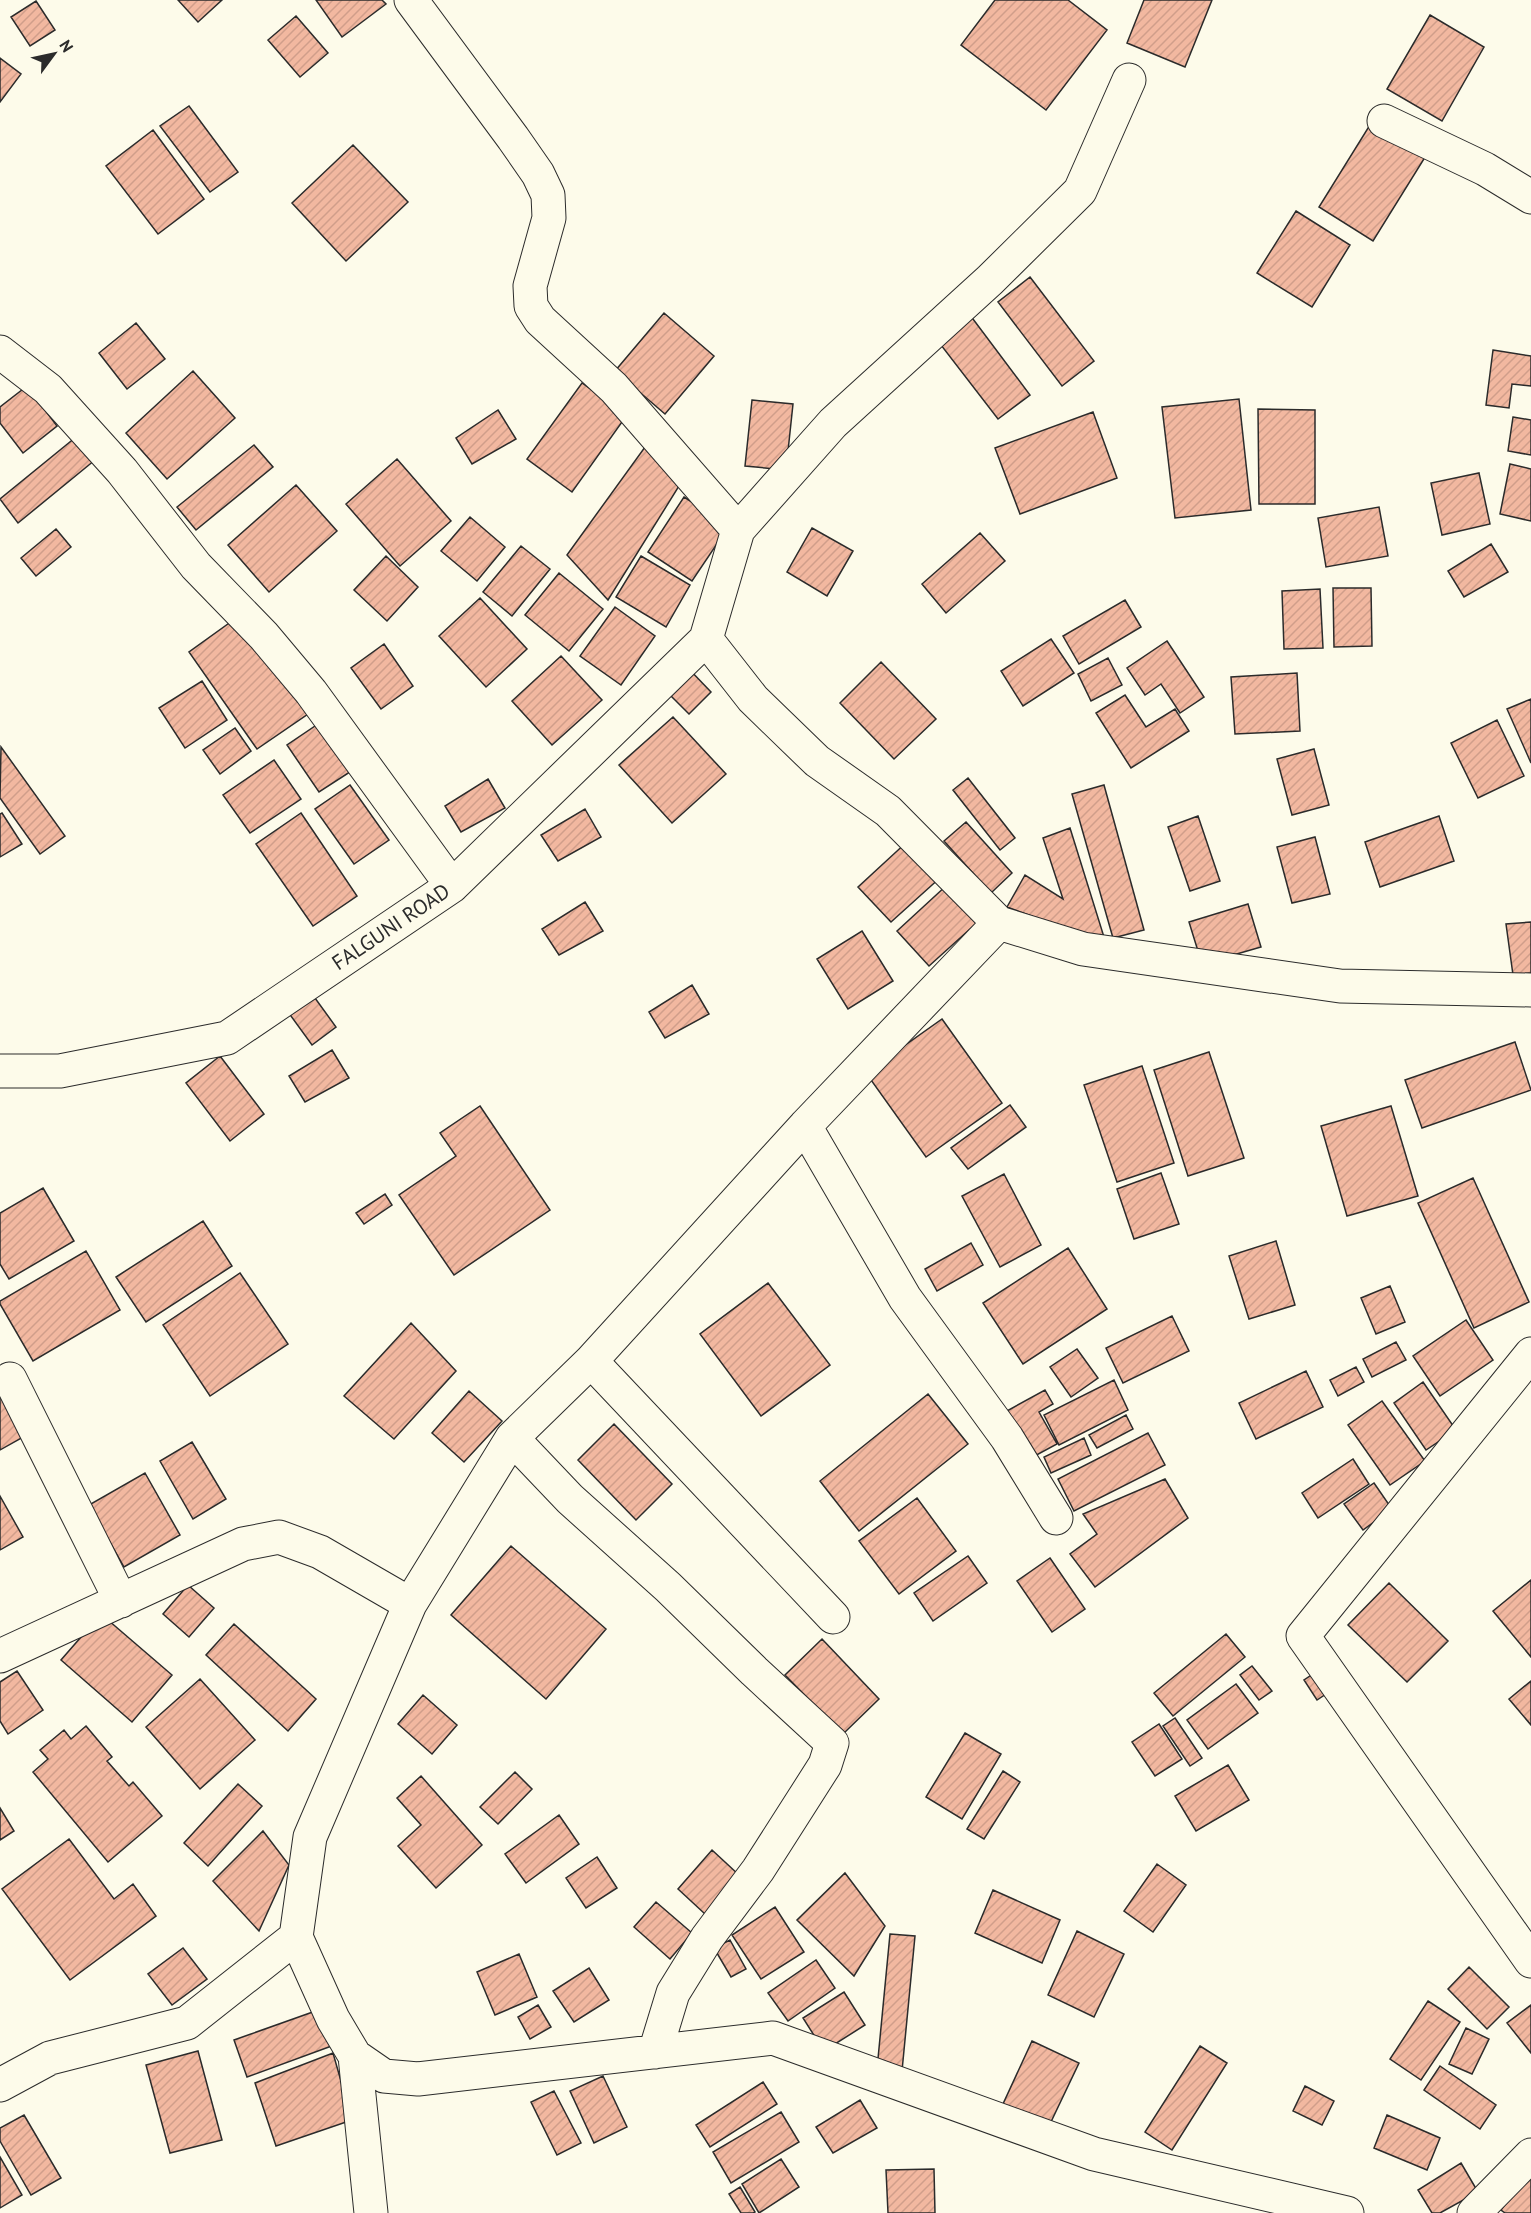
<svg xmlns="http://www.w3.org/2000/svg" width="1531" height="2213" font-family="'PT Sans',sans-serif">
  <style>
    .building { fill: url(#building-hatch); stroke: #2b2b2b; stroke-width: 1.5 }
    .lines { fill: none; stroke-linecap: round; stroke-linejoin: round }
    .minor-casing { stroke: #2b2b2b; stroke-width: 35 }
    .minor { stroke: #fdfbea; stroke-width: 33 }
    .labels { text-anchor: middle; stroke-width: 4.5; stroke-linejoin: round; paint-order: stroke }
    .street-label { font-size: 21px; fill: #2b2b2b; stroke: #fdfbea }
  </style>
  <defs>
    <pattern id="building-hatch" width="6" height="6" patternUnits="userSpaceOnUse" patternTransform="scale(1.5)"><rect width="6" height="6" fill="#f2b8a0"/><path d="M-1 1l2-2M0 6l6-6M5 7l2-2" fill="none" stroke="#d09e8a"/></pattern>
  </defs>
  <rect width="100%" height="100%" fill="#fdfbea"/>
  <path class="building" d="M178,0h44l-24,22z
    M316,0h66l4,4 -44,33z
    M995,0h73l39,30 -61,80 -85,-65z
    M1144,0h68l-27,67 -58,-24z
    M36,1l19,29 -25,16 -19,-29z
    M1430,15l54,32 -42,74 -55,-32z
    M296,16l32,37 -28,24 -32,-37z
    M0,58l21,16 -21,28z
    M189,106l49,66 -28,20 -50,-66z
    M1373,120l54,34 -54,87 -54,-34z
    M153,130l51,69 -46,35 -52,-68z
    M353,145l55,57 -62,59 -54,-58z
    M1296,211l54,34 -38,62 -55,-34z
    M1030,277l64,84 -32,25 -64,-84z
    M967,311l63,84 -32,24 -64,-83z
    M664,313l50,43 -49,58 -50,-43z
    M136,323l29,36 -38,30 -28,-36z
    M1493,350l38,6v30l-19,-2 -3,24 -23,-3z
    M193,371l42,47 -68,61 -41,-46z
    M582,383l45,32 -55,77 -45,-33z
    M27,386l30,40 -34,27 -23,-30v-16z
    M1239,399l12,111 -76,8 -13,-111z
    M752,400l41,4 -7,66 -41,-4z
    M1258,409l57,1v94h-56z
    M498,410l18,29 -44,25 -16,-26z
    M1093,412l24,66 -97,36 -25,-66z
    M1513,417l18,3v35l-23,-4z
    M76,437l19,23 -77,63 -18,-24z
    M254,445l19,22 -77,63 -19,-23z
    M645,447l39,31 -76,122 -41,-45z
    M397,459l54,62 -51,45 -54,-62z
    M1510,464l21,5v52l-31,-7z
    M1479,473l11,51 -48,11 -11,-52z
    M296,485l41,46 -68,61 -41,-47z
    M684,497l45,29 -37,55 -44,-29z
    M1379,507l9,49 -62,11 -8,-49z
    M470,517l35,30 -28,34 -36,-30z
    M812,528l41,23 -26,45 -40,-24z
    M56,529l15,18 -35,29 -15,-18z
    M980,533l25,28 -59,52 -24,-29z
    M1491,544l17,28 -44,25 -16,-26z
    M521,546l29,23 -38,47 -29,-24z
    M386,556l32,31 -31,34 -33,-31z
    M641,556l49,29 -24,42 -50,-30z
    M559,573l44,36 -34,42 -44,-36z
    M1333,588h38l1,58 -38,1z
    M1320,589l3,59 -39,1 -2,-58z
    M480,598l47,51 -41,38 -47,-51z
    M1125,600l16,27 -62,37 -16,-28z
    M615,607l40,29 -34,49 -41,-29z
    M239,616l69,98 -51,35 -68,-97z
    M1051,639l23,34 -51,33 -22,-35z
    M1167,641l37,56 -24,16 -19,-29 -16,11 -18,-27z
    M384,644l29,42 -32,23 -30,-41z
    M561,656l41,44 -50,45 -40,-44z
    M1108,658l14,27 -31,16 -13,-27z
    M881,662l55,57 -42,40 -54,-56z
    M687,667l24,25 -22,22 -24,-24z
    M1297,673l3,58 -65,3 -4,-57z
    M202,681l25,39 -42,28 -26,-40z
    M1125,695l21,32 29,-18 14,22 -58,37 -35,-55z
    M1531,699v64l-24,-54z
    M673,717l53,57 -54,49 -53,-58z
    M1497,720l27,56 -46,22 -27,-55z
    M321,722l32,48 -34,22 -32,-47z
    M235,728l16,23 -31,23 -17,-24z
    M1,747l64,89 -25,18 -40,-56z
    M1314,749l15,56 -37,10 -15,-56z
    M274,760l27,39 -51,34 -27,-38z
    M968,778l47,60 -15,12 -47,-60z
    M488,779l17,29 -44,24 -16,-26z
    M350,785l39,55 -35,24 -39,-55z
    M1104,785l40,145 -31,8 -41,-144z
    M585,809l16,28 -43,24 -17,-26z
    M2,813l20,31 -22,13v-43z
    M301,813l56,83 -44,30 -57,-82z
    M1198,816l22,65 -30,10 -22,-64z
    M1439,816l15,45 -74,26 -15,-45z
    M966,822l46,51 -21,20 -47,-52z
    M1070,828l34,109 -27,-4 -70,-26 18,-32 38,24 -20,-61z
    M1315,837l15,57 -38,9 -15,-56z
    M909,840l33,36 -51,46 -33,-35z
    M947,885l33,35 -51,46 -32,-35z
    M585,902l18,29 -44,24 -17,-26z
    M1248,904l13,43 -59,17 -13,-42z
    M1531,922v51l-18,2 -7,-51z
    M862,931l31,50 -45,28 -31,-50z
    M692,985l17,29 -44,24 -16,-26z
    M307,987l29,40 -24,18 -29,-40z
    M942,1019l60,84 -76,54 -60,-84z
    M1515,1042l16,48 -109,38 -17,-48z
    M332,1050l17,28 -44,24 -16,-26z
    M1209,1052l35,106 -56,18 -34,-106z
    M220,1056l44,58 -34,27 -44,-58z
    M1142,1066l32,97 -57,19 -33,-97z
    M1010,1105l16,22 -58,42 -17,-21z
    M480,1106l70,104 -96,65 -55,-80 57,-39 -16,-23z
    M1391,1106l27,90 -71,20 -26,-90z
    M1161,1173l18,51 -45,15 -17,-50z
    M1004,1174l37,71 -41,22 -38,-71z
    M1473,1178l56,124 -55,26 -56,-125z
    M43,1188l31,53 -65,38 -9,-15v-51z
    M385,1194l7,11 -28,19 -8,-11z
    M203,1221l29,45 -86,56 -30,-45z
    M1276,1241l19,64 -46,14 -20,-63z
    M971,1243l12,22 -46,26 -12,-22z
    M1068,1248l39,61 -84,55 -40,-61z
    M86,1251l34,59 -87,51 -33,-57v-3z
    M240,1273l48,71 -78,52 -47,-71z
    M768,1283l62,82 -69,51 -61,-82z
    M1390,1286l15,36 -29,12 -15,-36z
    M1172,1316l17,35 -66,32 -17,-35z
    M1466,1320l27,40 -53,36 -27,-40z
    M411,1323l45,48 -62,68 -50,-43z
    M1396,1342l10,18 -34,17 -9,-18z
    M1077,1349l21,29 -27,19 -21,-30z
    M1356,1367l8,15 -26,14 -8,-16z
    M1306,1371l17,36 -67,32 -17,-36z
    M1114,1380l14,30 -69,35 -15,-30z
    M1423,1382l33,48 -30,20 -32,-47z
    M0,1383l34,48 -34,19z
    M1045,1390l8,14 -14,8 18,32 -26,14 -26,-46z
    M469,1391l33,30 -38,41 -32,-29z
    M928,1394l40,50 -109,87 -39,-50z
    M1382,1401l43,60 -35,24 -42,-60z
    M1126,1415l7,14 -36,19 -8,-13z
    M614,1424l58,60 -36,36 -58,-60z
    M1148,1433l17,32 -91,46 -16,-32z
    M1084,1438l7,17 -40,18 -7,-16z
    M192,1442l34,57 -33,20 -33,-58z
    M1353,1459l16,25 -51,34 -16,-25z
    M145,1473l35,62 -56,32 -35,-62z
    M1165,1479l23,39 -93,69 -25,-33 27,-20 -14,-20z
    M1374,1483l18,26 -29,21 -19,-26z
    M0,1496l23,41 -23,13z
    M917,1498l39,53 -57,43 -40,-53z
    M511,1546l95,83 -60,70 -95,-84z
    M968,1556l19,27 -54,38 -19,-28z
    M1050,1558l35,51 -33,23 -35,-51z
    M1531,1580v77l-38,-46z
    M1389,1583l59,58 -41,41 -59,-57z
    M188,1585l26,23 -25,29 -26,-23z
    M101,1614l71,61 -40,47 -71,-62z
    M234,1624l82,75 -28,32 -82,-76z
    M1226,1634l19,23 -72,59 -19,-23z
    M822,1639l57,60 -36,35 -58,-59z
    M1252,1666l20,25 -13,9 -19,-25z
    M1322,1668l13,20 -18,12 -13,-20z
    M17,1671l26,39 -35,24 -8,-13v-39z
    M200,1679l55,61 -55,49 -54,-62z
    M1531,1681v44l-22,-26z
    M1236,1684l22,29 -50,36 -21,-29z
    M423,1695l34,30 -25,29 -34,-30z
    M1175,1718l27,40 -12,8 -27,-40z
    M1159,1724l23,35 -27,17 -23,-34z
    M86,1726l26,31 -5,4 22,25 4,-4 29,34 -54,46 -75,-90 15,-13 -8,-9 24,-20 7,9z
    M965,1733l36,21 -39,65 -36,-22z
    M1228,1765l21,35 -53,31 -21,-35z
    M1003,1771l17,11 -36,57 -17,-10z
    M515,1772l17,17 -34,35 -18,-17z
    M421,1776l61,69 -46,43 -38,-42 23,-21 -24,-27z
    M238,1784l24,22 -54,60 -24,-23z
    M0,1808l14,23 -14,9z
    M559,1815l20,29 -53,39 -21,-29z
    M263,1831l26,34 -30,66 -46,-50z
    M69,1839l45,60 19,-15 23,32 -86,64 -68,-91z
    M712,1850l27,25 -34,39 -27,-25z
    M597,1857l20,31 -31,20 -20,-30z
    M1157,1864l29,21 -33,47 -29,-21z
    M845,1873l40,53 -31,50 -57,-56z
    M993,1890l67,30 -18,43 -67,-30z
    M656,1902l36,31 -22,26 -36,-32z
    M775,1907l29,45 -43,27 -29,-44z
    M1077,1931l47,23 -30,63 -46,-22z
    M890,1934l25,2 -13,135 -25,-2z
    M730,1940l16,29 -15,8 -17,-29z
    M183,1948l24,31 -35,26 -24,-31z
    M519,1954l18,43 -42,18 -18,-43z
    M816,1960l19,28 -47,33 -20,-28z
    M1469,1967l40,40 -22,22 -39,-40z
    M589,1968l20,32 -35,22 -21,-31z
    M844,1992l21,33 -41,26 -21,-33z
    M1428,2001l32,21 -39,58 -31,-21z
    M538,2005l13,22 -21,12 -12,-22z
    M1531,2005v48l-24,-30z
    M324,2008l13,36 -90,33 -13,-37z
    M1466,2028l23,11 -17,35 -23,-10z
    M1032,2041l47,22 -30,63 -46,-22z
    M1200,2046l27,17 -55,87 -27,-18z
    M198,2051l24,89 -52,13 -24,-88z
    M333,2053l19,67 -76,26 -21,-63z
    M1440,2066l56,39 -16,24 -56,-39z
    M603,2076l24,51 -33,16 -24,-52z
    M763,2082l14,22 -67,43 -14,-22z
    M1305,2086l29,15 -12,24 -29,-14z
    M554,2091l27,52 -24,12 -26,-53z
    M860,2100l17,28 -44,25 -17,-26z
    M781,2112l18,30 -68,41 -18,-31z
    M24,2115l37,63 -30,17 -31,-54v-13z
    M1387,2115l53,23 -13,32 -53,-22z
    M0,2157l22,38 -22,13z
    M781,2159l18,28 -40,26 -17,-29z
    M1461,2163l17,29 -38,21h-8l-14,-23z
    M1531,2168v45h-26l-4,-3z
    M934,2169l1,44h-47l-2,-43z
    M740,2187l15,25 -2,1h-12l-12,-19z"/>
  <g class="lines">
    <defs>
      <path id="minor" d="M411,0l102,138 25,36 10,21 1,23 -19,68 1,20 9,14 74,68 124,142 -32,109 47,60 64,62 71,50 111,112
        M1384,121l101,48 46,28
        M0,352l48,37 74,82 74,95 68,70 47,56 141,194
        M738,530l95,-107 157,-143 90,-89 49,-111
        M0,1071h60l167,-33 225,-152 254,-247
        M805,1126l100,172 102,140 49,80
        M1531,1354l-228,282 228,325
        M591,1361l242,256
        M10,1379l111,222
        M512,1438l58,61 98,88 86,84 78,72 -7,22 -67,105 -51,68 -34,55 -18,59
        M0,1656l243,-112 36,-7 41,15 90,52
        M296,1937l37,82 22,37 29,20 34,3 355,-41 321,116 253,59
        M355,2056l16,157
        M0,2085l50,-27 137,-35 109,-86 14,-100 100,-233 102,-166 79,-77 214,-235 194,-203 84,26 257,37 191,4
        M1474,2213l57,-58"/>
    </defs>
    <use href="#minor" class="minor-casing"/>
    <use href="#minor" class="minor"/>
  </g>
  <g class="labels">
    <g class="street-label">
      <text transform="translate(391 927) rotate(-34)" y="7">FALGUNI ROAD</text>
    </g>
  </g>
  <g transform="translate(54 54) rotate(57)" stroke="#fdfbea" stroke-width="4.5" paint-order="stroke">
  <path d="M0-4.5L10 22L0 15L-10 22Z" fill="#2b2b2b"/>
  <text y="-9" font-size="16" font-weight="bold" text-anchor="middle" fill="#2b2b2b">N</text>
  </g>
</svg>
